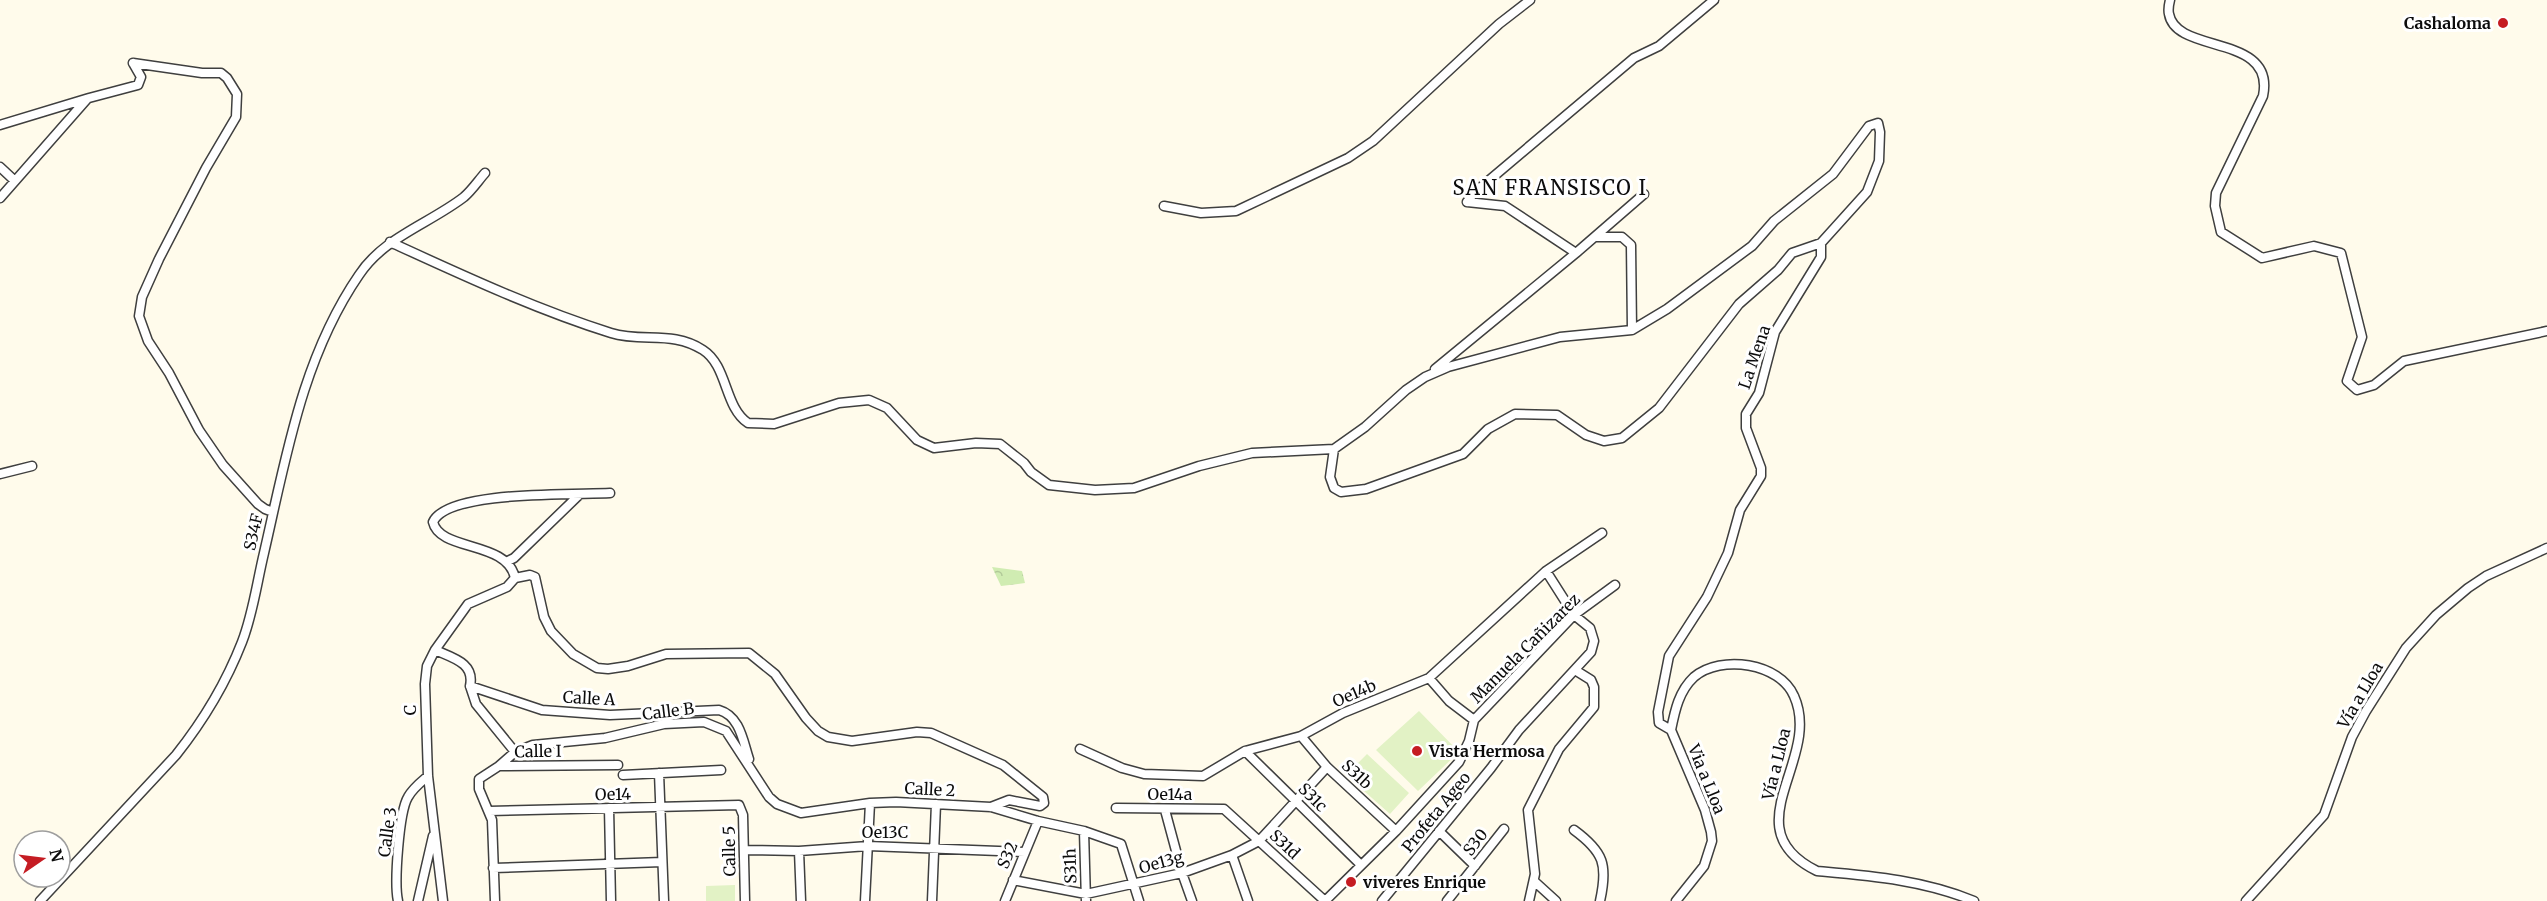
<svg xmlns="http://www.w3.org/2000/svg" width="2547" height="901" font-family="Merriweather,serif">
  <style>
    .park { fill: url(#park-crowns) }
    .pitch { fill: #e2f2c5 }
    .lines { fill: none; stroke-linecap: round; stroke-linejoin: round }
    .minor-casing { stroke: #3f3f3f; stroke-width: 11 }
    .minor { stroke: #fff; stroke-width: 8 }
    .poi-dot { fill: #c51c23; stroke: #fff; stroke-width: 2 }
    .labels { text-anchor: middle; stroke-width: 6; stroke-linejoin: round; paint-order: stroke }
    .poi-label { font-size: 16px; font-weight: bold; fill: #0c0c0c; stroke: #fff; text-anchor: start }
    .street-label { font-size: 16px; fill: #0c0c0c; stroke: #fff }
    .quarter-label { font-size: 20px; letter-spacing: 1.5px; fill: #0c0c0c; stroke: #fff }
  </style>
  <defs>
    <pattern id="park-crowns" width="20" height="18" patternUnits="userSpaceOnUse" patternTransform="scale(1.5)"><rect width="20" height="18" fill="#d0ecb2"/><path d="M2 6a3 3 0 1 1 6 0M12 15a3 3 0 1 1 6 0" fill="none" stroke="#b1c998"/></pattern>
  </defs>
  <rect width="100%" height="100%" fill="#fffbeb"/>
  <path class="park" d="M992,567l30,4 3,12 -24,3z"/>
  <path class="pitch" d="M1419,711l40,41 -41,39 -42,-41z
    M1367,754l42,39 -19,21 -44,-39z
    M735,885v16h-29v-15z"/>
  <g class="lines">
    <defs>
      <path id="minor" d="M2170,0c-1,4 -2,10 -1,14 7,41 107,19 94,82l-47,97 -1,13 6,26 41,26 52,-12 27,7 21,84 -15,44 10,9 17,-5 30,-24 143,-30
        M133,63l69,10h19l6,5 10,16 -1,23 -30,51 -47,91 -17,38 -3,19 9,25 21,32 30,57 24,35 35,39 7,5 8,3
        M0,125l89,-27 49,-13 3,-8 -8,-14
        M0,167l15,14
        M0,198l87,-99
        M1467,202l7,-9 160,-135 25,-12 55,-46
        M1467,202l38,4 71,47 68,-59
        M1164,206l37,7 35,-2 112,-53 25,-17 126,-117 31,-24
        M1595,237h27l9,8 1,85 35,-21 85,-63 22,-25 59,-47 36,-48 9,-3 2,9 -1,29 -12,31 -46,51v14l-46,75 -16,61 -13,21v14l15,40v8l-21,34 -12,43 -21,44 -38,59 -11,56 1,11 12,7
        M390,242c72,33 145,67 221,91 32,10 61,-3 92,17 25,16 21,57 45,73l26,1 65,-21 30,-3 18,8 30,32 17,8 42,-5 24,1 24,19 7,9 18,13 46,5 39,-2 65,-22 53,-13 82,-4 31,-22 41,-37 19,-13 23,-10 112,-30 72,-7
        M1435,369l141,-116
        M1334,449l-4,28 4,11 7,4 25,-3 97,-35 25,-25 27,-15 42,1 29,20 18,6 18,-3 37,-30 80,-104 39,-34 14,-17 29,-10
        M0,474l32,-8
        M506,562l8,-4 65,-63
        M515,578l15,-3 5,2 9,40 7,14 22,23 24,14 11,1 20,-3 38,-12 83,-1 26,21 31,44 12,13 10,6 24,4 65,-9 14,1 72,32 40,32 1,6 -4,3 -31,-6 -18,7
        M435,650c18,8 40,13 35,36
        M1429,678l20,23 25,19
        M1671,730c4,-20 8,-39 23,-53 27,-23 86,-14 100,19 29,64 -64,132 23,175 55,5 106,9 157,30
        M1671,730l34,80 6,22 1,9 -8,25 -28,35
        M1301,736l26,31 69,64
        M1080,749l42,19 22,6 59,2 42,-25 56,-15 42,-23 86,-35 117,-107 56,-38
        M1245,751l115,113
        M515,752l-39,-48 -6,-18 72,24 68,5 109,-5c21,6 24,31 30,49
        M499,766l16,-14 18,-7 72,-7 59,-14 40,-2 22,9 43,66 8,7 24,9 69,-10 26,-1 95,5 47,14 46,10 37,13 18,57
        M659,773l5,128
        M623,775l98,-5
        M609,808l2,93
        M1116,808l108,1 101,92
        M1165,810l17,63 10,28
        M489,811l250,-6 4,10 2,86
        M1574,830c30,22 34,35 26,71
        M1084,831l2,70
        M1439,831l36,35
        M744,850l55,1 69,-5 157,6
        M799,851l2,50
        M1232,855l16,46
        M493,868l169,-6
        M1013,880l73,14 96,-21 50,-18 27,-14 68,-74
        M1534,881l22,20
        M40,901l136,-146c27,-34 50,-72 66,-113 11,-28 15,-60 22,-89 22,-95 38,-195 95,-278 25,-38 70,-51 105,-78 8,-7 14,-16 21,-24
        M398,901c-4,-18 1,-89 10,-104 5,-9 13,-15 20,-21
        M418,901l15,-65
        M443,901l-15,-125 -3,-92 2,-18 8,-16 33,-46 39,-17 8,-9c-8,-38 -75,-26 -82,-56 14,-32 143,-27 177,-29
        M495,901l-3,-81 -13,-31v-10l20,-13 119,-1
        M865,901l5,-98
        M932,901l4,-97
        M1005,901l33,-80
        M1325,901l71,-70 63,-69 10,-21 5,-21 100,-105 41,-30
        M1382,901l109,-133 28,-38 72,-78 3,-11 -4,-13 -16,-13 -28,-44
        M1447,901l57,-72
        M1529,901l6,-27 -7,-64 31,-61 35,-42v-20l-3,-7 -16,-10
        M2246,901l78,-86 28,-78 14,-26 40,-63 30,-33 32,-27 18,-12 61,-28"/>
    </defs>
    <use href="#minor" class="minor-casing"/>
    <use href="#minor" class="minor"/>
  </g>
  <g class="poi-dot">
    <circle cx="2503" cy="23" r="6"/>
    <circle cx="1417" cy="751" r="6"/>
    <circle cx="1351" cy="882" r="6"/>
  </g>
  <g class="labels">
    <g class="poi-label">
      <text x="2491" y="29" text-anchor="end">Cashaloma</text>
      <text x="1429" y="757">Vista Hermosa</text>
      <text x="1363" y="888">viveres Enrique</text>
    </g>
    <g class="street-label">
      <text transform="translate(1754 357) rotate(-71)" y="6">La Mena</text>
      <text transform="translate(253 532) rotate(-77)" y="6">S34F</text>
      <text transform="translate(1525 648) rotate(-45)" y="6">Manuela Cañizarez</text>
      <text transform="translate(1354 693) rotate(-23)" y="6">Oe14b</text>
      <text transform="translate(2360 695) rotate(-60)" y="6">Vía a Lloa</text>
      <text transform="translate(589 698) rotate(3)" y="6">Calle A</text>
      <text transform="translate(410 710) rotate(-91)" y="6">C</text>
      <text transform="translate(668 711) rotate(-7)" y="6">Calle B</text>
      <text transform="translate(538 751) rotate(-1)" y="6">Calle I</text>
      <text transform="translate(1776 764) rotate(-76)" y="6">Vía a Lloa</text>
      <text transform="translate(1357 774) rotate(43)" y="6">S31b</text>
      <text transform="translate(1707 779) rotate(68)" y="6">Via a Lloa</text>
      <text transform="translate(930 789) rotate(3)" y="6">Calle 2</text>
      <text transform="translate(613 794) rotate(-1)" y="6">Oe14</text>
      <text x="1170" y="800">Oe14a</text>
      <text transform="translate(1313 797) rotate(45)" y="6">S31c</text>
      <text transform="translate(1436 812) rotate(-51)" y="6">Profeta Ageo</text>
      <text transform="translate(387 832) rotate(-82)" y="6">Calle 3</text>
      <text x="885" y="838">Oe13C</text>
      <text transform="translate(1475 842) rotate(-52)" y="6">S30</text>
      <text transform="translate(1285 844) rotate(43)" y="6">S31d</text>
      <text transform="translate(729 851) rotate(-91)" y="6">Calle 5</text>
      <text transform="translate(1007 855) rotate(-67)" y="6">S32</text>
      <text transform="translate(1161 862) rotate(-15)" y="6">Oe13g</text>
      <text transform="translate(1070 866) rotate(-92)" y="6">S31h</text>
    </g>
    <g class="quarter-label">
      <text x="1550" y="195">SAN FRANSISCO I</text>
    </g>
  </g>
  <g transform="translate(42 859) rotate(76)"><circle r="28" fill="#ffffff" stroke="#9e9e9e" stroke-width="1.5"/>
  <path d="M0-4.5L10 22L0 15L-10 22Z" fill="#c51c23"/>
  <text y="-9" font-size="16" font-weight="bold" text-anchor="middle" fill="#0c0c0c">N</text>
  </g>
</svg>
